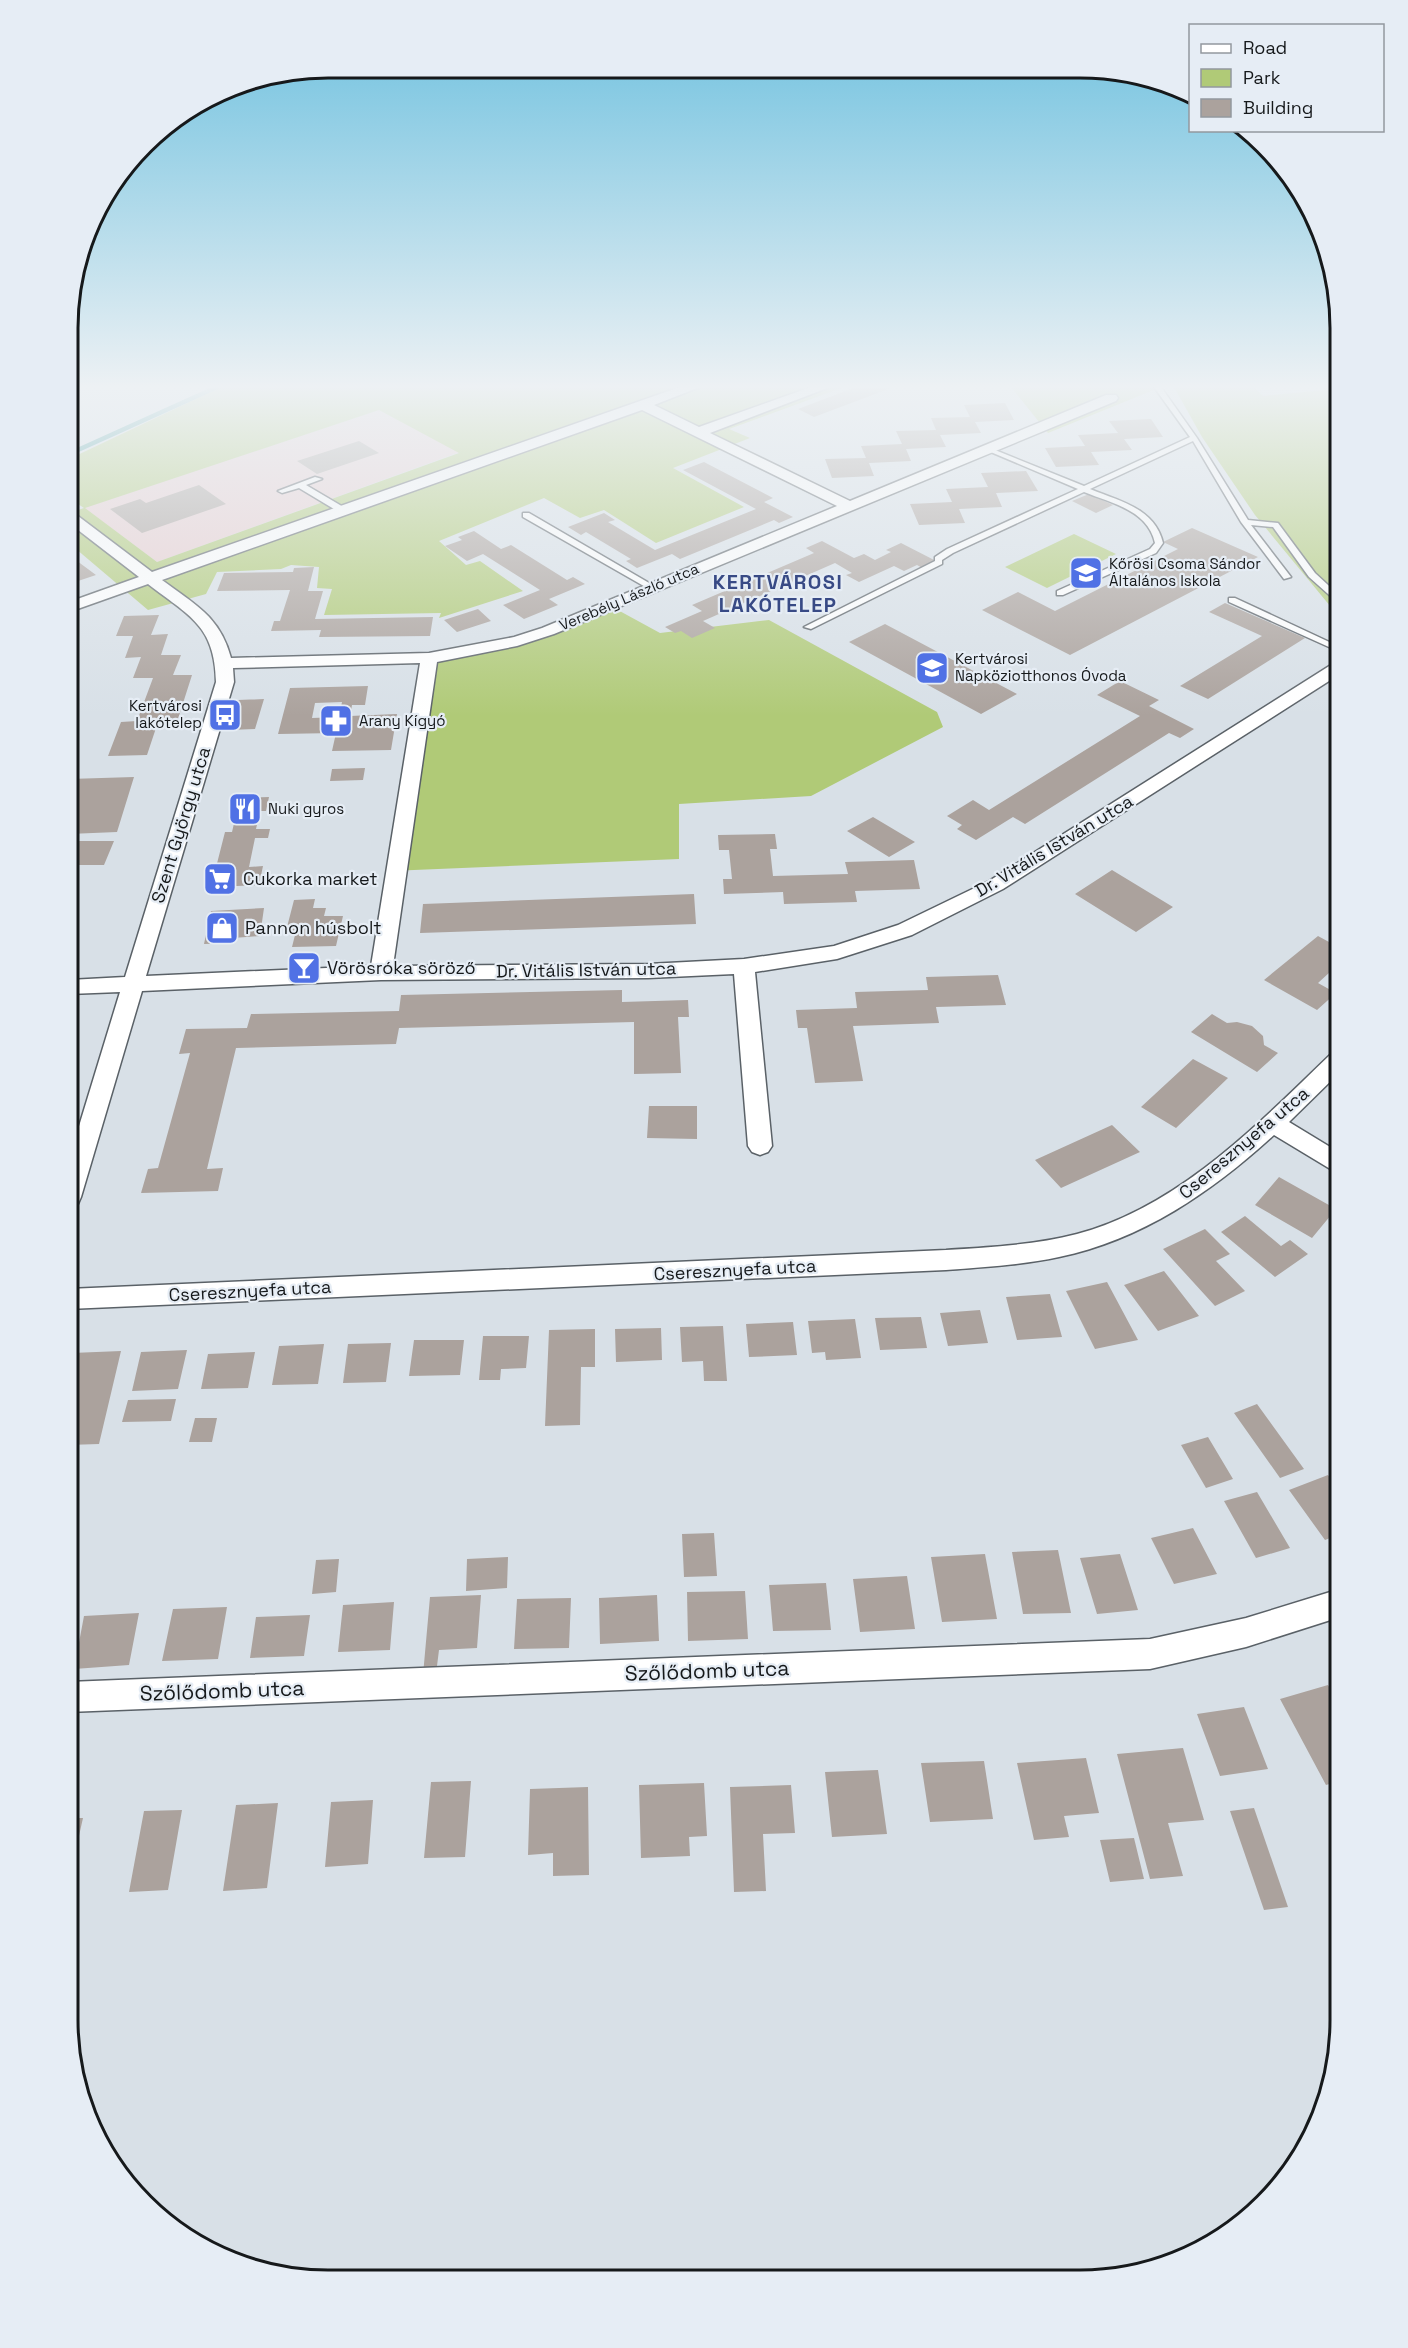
<svg xmlns="http://www.w3.org/2000/svg" width="1408" height="2348" font-family="'Space Grotesk',sans-serif">
  <style>
    .commercial { fill: #e9ced0 }
    .green { fill: #b0ca77; fill-rule: evenodd }
    .lines { fill: none; stroke-linecap: round; stroke-linejoin: round }
    .stream { stroke: #3b989a; stroke-width: 4.5 }
    .building { fill: #aba29d; fill-rule: evenodd }
    .lane-casing { stroke: #5a6167; stroke-width: 3 }
    .street-casing { stroke: #5a6167; stroke-width: 3 }
    .lane { fill: #fff; fill-rule: evenodd }
    .street { fill: #fff; fill-rule: evenodd }
    .labels { text-anchor: middle; stroke-width: 4.5; stroke-linejoin: round; paint-order: stroke }
    .far-poi-label { font-size: 15px; fill: #16191b; stroke: #e6edf5; text-anchor: start }
    .far-street-label { font-size: 15px; fill: #16191b; stroke: #e6edf5 }
    .street-label { font-size: 18px; fill: #16191b; stroke: #e6edf5 }
    .poi-label { font-size: 18px; fill: #16191b; stroke: #e6edf5; text-anchor: start }
    .far-district-label { font-size: 20px; font-weight: bold; letter-spacing: 1.5px; fill: #384a85; stroke: #e6edf5 }
    .near-street-label { font-size: 21px; fill: #16191b; stroke: #e6edf5 }
    .rim { fill: none; stroke: #16191b; stroke-width: 3 }
  </style>
  <rect width="100%" height="100%" fill="#d8e0e7"/>
  <path class="commercial" d="M379,410l81,42 -303,110 -73,-54z"/>
  <path class="green" d="M221,387h623l-115,42 21,9 -77,30 71,39 -88,36 -52,-33 -24,8 -36,-20 -105,43 27,24 14,-4 43,30 -84,27 2,-5 -117,2 8,-26 -15,-1 2,-21 -28,-2 -10,4 -64,3 -11,22 -58,16 -79,-67v-30l15,-5 -15,-10v-39zM379,410l80,43 -302,109 -72,-54z
    M1011,387h150l-113,46z
    M1174,387h80l9,9 61,-6 -1,-3h17v231l-85,-103 -53,-78z
    M1074,534l42,20 -69,34 -42,-21z
    M605,603l55,30 109,-13 168,92 6,15 -132,69 -132,8v55l-289,12 32,-217 66,-8 46,-12z"/>
  <g class="lines">
    <path class="stream" d="M69,454l148,-67"/>
  </g>
  <path class="building" d="M856,387l35,1 -77,29 -16,-8z
    M1005,403l9,17 -39,2 6,11 -41,2 6,12 -40,2 5,12 -42,2 5,13 -42,2 -7,-19 41,-1 -5,-12 41,-2 -6,-13 40,-1 -5,-12 39,-1 -6,-12z
    M1151,419l12,18 -39,2 8,11 -41,2 8,13 -43,2 -11,-19 40,-2 -7,-11 40,-2 -9,-12z
    M359,441l20,12 -62,21 -20,-13z
    M704,462l69,36 -9,4 29,15 -14,6 -5,-3 -94,39 -8,-5 -35,14 -11,-7 5,-2 -45,-27 -5,3 -13,-8 36,-14 11,7 -7,2 47,28 101,-41 -73,-39z
    M1026,471l12,20 -42,2 6,14 -43,2 6,14 -46,2 -9,-21 42,-2 -6,-13 42,-2 -7,-14z
    M199,485l27,19 -84,29 -32,-24 30,-10 6,4z
    M1089,494l24,11 -17,8 -24,-12z
    M1192,528l66,29 -188,98 -88,-45 36,-18 37,19 123,-62 -15,-7z
    M474,531l27,18 10,-4 56,35 6,-3 12,7 -36,15 9,6 -34,14 -21,-14 37,-15 -57,-36 -16,7 -22,-15 17,-6 -4,-3z
    M822,541l32,17 10,-4 11,6 16,-8 -5,-2 15,-7 37,19 -14,7 -7,-4 -13,6 -10,-5 -35,16 -13,-7 6,-2 -17,-10 -132,58 12,7 -23,10 -11,-7 -6,2 -10,-6 37,-16 -10,-6 122,-52 -8,-5z
    M69,555l27,20 -27,9z
    M314,567l-6,24h15l-8,28 118,-2 -3,19 -111,1 2,-7 -50,1 3,-10h6l10,-31 -73,1 7,-18 69,-1 1,-4z
    M1225,603l80,35 -97,61 -28,-13 82,-50 -53,-24z
    M478,609l13,12 -34,11 -13,-12z
    M159,615l-8,20 17,-1 -7,21h20l-8,20h19l-15,47h-19l-11,33 -39,1 13,-34 16,-1 16,-43h-20l8,-21 -16,1 8,-22h-17l8,-20z
    M885,624l132,70 -36,20 -132,-72z
    M1120,681l39,19 -10,6 45,23 -14,9 -11,-5 -144,91 -12,-7 -37,23 -19,-11 5,-4 -15,-9 26,-16 16,10 151,-94 -43,-21z
    M368,686l-3,19h-13l-2,11 47,-2 -6,36 -59,1 4,-18 -58,1 12,-46zM342,702l-3,15 -27,1 3,-15z
    M264,699l-9,30 -26,1 9,-30z
    M365,768l-2,12 -33,1 2,-12z
    M134,777l-17,55 -48,2v-55z
    M269,797l-3,14h-6l-4,18h14l-2,9h-13l-6,29 14,-1 -4,19 -48,2 14,-55h7l8,-34z
    M873,817l42,25 -26,15 -42,-26z
    M775,834l2,15h-7l3,27 75,-2 -3,-12 69,-2 6,29 -65,2 2,11 -73,2 -1,-12 -59,2 -1,-15h9l-3,-29h-10l-1,-15z
    M79,841h35l-10,24h-35z
    M1112,870l61,37 -37,25 -61,-38z
    M694,894l2,30 -276,9 3,-29z
    M315,899l-2,9h13l-2,8h19l-7,30 -44,1 4,-16h-10l8,-31z
    M264,908l-4,28 -27,2 -1,5 -28,1 7,-33z
    M1318,936l22,12v30l-10,-6 -12,11 18,10 -19,17 -53,-30z
    M998,975l8,30 -70,2 3,16 -86,3 10,55 -48,2 -8,-55h-9l-2,-18 61,-2 -2,-16 73,-2 -2,-13z
    M622,990v12l66,-2 1,17h-11l3,56 -47,1v-52l-235,6 -3,16 -160,4 -29,121 16,-1 -5,23 -77,2 7,-24 10,-1 32,-115 -11,1 7,-25 61,-1 4,-14 148,-3 2,-16z
    M1212,1014l15,9 10,-1 15,4 11,10 1,9 14,8 -21,19 -66,-40z
    M1193,1059l35,19 -52,50 -35,-21z
    M649,1106h48v33l-50,-1z
    M1112,1125l28,27 -79,36 -26,-28z
    M1279,1177l57,32 -24,29 -57,-33z
    M1245,1216l36,30 9,-6 18,14 -33,23 -54,-45z
    M1205,1229l25,25 -14,7 29,30 -30,15 -52,-57z
    M1164,1271l35,45 -41,15 -34,-46z
    M1107,1282l31,58 -43,9 -29,-58z
    M1050,1294l12,43 -45,3 -11,-43z
    M980,1310l8,33 -40,3 -8,-33z
    M921,1317l6,31 -47,2 -5,-32z
    M855,1319l6,39 -35,2 -1,-8 -13,1 -4,-32z
    M793,1322l4,33 -48,2 -3,-33z
    M723,1326l4,55h-23l-1,-20 -21,1 -2,-35z
    M661,1328l1,32 -46,2 -1,-33z
    M595,1329v38h-14l-1,58 -35,1 4,-96z
    M483,1336h46l-3,32 -25,1 -1,11h-21z
    M414,1340h50l-4,35 -51,1z
    M391,1343l-5,39 -43,1 5,-39z
    M324,1344l-6,40 -46,1 7,-39z
    M187,1350l-9,39 -46,2 9,-39z
    M121,1351l-22,93 -31,1v-76l4,-16z
    M255,1352l-7,36 -47,1 7,-35z
    M176,1399l-5,22 -49,1 6,-22z
    M1257,1404l47,65 -24,9 -46,-65z
    M195,1418h22l-5,24h-23z
    M1208,1437l25,42 -27,9 -25,-43z
    M1328,1475l12,16v43l-15,6 -36,-50z
    M1257,1492l33,56 -34,10 -32,-57z
    M1193,1528l24,46 -43,10 -23,-46z
    M714,1533l3,43 -33,1 -2,-43z
    M1058,1550l13,63 -48,1 -11,-62z
    M985,1554l12,65 -55,3 -11,-65z
    M1120,1554l18,56 -41,4 -17,-56z
    M508,1557l-1,31 -41,3 1,-32z
    M339,1559l-3,33 -24,2 4,-34z
    M907,1576l8,53 -55,3 -7,-53z
    M826,1583l5,47 -58,1 -4,-46z
    M745,1591l3,48 -60,2 -1,-49z
    M481,1595l-4,53 -38,2 -3,24 -13,1 7,-78z
    M657,1595l2,46 -59,3 -1,-46z
    M571,1598l-2,50 -55,1 3,-50z
    M394,1602l-4,48 -52,2 5,-47z
    M227,1607l-9,52 -56,2 11,-52z
    M139,1613l-10,52 -55,4 10,-53z
    M310,1615l-6,41 -54,2 6,-41z
    M1328,1685l12,21v75l-14,4 -46,-86z
    M1244,1707l24,62 -48,7 -23,-62z
    M1183,1748l21,72 -36,3 15,53 -33,3 -33,-125z
    M1086,1758l13,55 -35,3 5,21 -35,3 -17,-77z
    M984,1761l9,58 -63,3 -9,-59z
    M878,1770l9,64 -55,3 -7,-65z
    M471,1781l-6,76 -41,1 7,-76z
    M704,1783l3,53 -18,1 1,19 -49,2 -2,-73z
    M791,1785l4,48 -32,1 3,57 -32,1 -4,-105z
    M588,1787l1,88 -36,1v-23l-25,2 2,-66z
    M373,1800l-5,64 -43,3 6,-65z
    M278,1803l-11,85 -44,3 13,-86z
    M1254,1808l34,99 -24,3 -34,-99z
    M182,1810l-14,80 -39,2 15,-81z
    M68,1818h15l-14,62h-1z
    M1134,1838l10,41 -34,3 -10,-42z"/>
  <g class="lines">
    <defs>
      <path id="lane" d="M1154,387h7l36,51 51,82 30,3 37,50 25,23v6h-3l-28,-25 -36,-50 -22,-2 40,52 -7,2 -43,-57 -48,-81 -103,48c29,12 65,19 73,54l-7,10 -93,42h-6v-4l93,-42 5,-6c-7,-33 -44,-40 -71,-51l-131,61 -11,7v4l-131,65 -7,-2 131,-66v-4l12,-8 131,-60 -92,-39v-2h4l94,38 106,-49z
        M315,477l7,2 -16,6 39,23v4h-6l-40,-24 -17,5 -4,-2z
        M523,513h6l127,74 -7,2 -126,-72z
        M1229,598h6l105,49v5l-111,-50z"/>
      <path id="street" d="M680,387h20l-46,18 45,22 112,-40h19l-120,46 140,68 256,-106h10l2,3 -2,3 -562,233 -37,12 -80,16 -44,304 255,-2 96,-5 90,-13 64,-21 91,-44 345,-218 6,-1v12l-337,215 -91,46 -75,24 -82,13 17,174 -4,6 -8,3 -8,-3 -4,-6 -14,-172 -86,4 -267,2 -239,11 -61,206 -3,7 -9,2v-47l51,-167 -51,2v-14l56,-3 91,-295c-1,-57 -27,-66 -68,-98l-79,28v-10l70,-25 -70,-54v-11l5,1 78,59zM642,410l195,96 -295,122 -28,9 -85,16 -198,5c-11,-42 -37,-54 -69,-78zM420,663l-49,303 -225,10 88,-294 -1,-14z
        M1329,387h11v10l-5,-1z
        M1340,1051v21l-51,50 51,31v20l-8,-3 -58,-35c-61,56 -132,105 -215,122 -37,8 -75,10 -113,13l-878,39v-20l878,-39c44,-3 89,-5 131,-16 102,-27 182,-111 255,-181z
        M1340,1589v28l-94,30 -96,22 -1082,43v-30l1082,-43 96,-21z"/>
    </defs>
    <use href="#lane" class="lane-casing"/>
    <use href="#street" class="street-casing"/>
    <use href="#lane" class="lane"/>
    <use href="#street" class="street"/>
  </g>
  <linearGradient id="sky" x2="0" y2="1"><stop stop-color="#69bfde"/><stop offset="0.54" stop-color="#edf1f4"/><stop offset="1" stop-color="#edf1f4" stop-opacity="0"/></linearGradient>
  <rect width="1408" height="716" fill="url(#sky)"/>
  <defs>
    <symbol id="school-square" viewBox="-11 -11 22 22"><rect x="-9" y="-9" width="18" height="18" rx="4" fill="#5071e5" stroke="#e6edf5"/><path d="M0-5L7-2L0 1L-7-2ZM-4 1L0 2.5L4 1V4Q0 6-4 4Z" fill="#fff"/></symbol>
    <symbol id="bus-square" viewBox="-11 -11 22 22"><rect x="-9" y="-9" width="18" height="18" rx="4" fill="#5071e5" stroke="#e6edf5"/><path d="M-5-6H5V4H4V6H2V4H-2V6H-4V4H-5ZM-3.5-4V0h7V-4ZM-3.5 1.2v1.5H-2V1.2ZM2 1.2v1.5H3.5V1.2Z" fill="#fff"/></symbol>
    <symbol id="pharmacy-square" viewBox="-11 -11 22 22"><rect x="-9" y="-9" width="18" height="18" rx="4" fill="#5071e5" stroke="#e6edf5"/><path d="M-2-6h4v4h4v4h-4v4h-4v-4h-4v-4h4Z" fill="#fff"/></symbol>
    <symbol id="restaurant-square" viewBox="-11 -11 22 22"><rect x="-9" y="-9" width="18" height="18" rx="4" fill="#5071e5" stroke="#e6edf5"/><path d="M-5-6h1v4h1v-4h1v4h1v-4h1v5L-1.5 .5V6h-2V.5L-5-1ZM5-6V6H3V1.5H1.5Q1.5-4 5-6Z" fill="#fff"/></symbol>
    <symbol id="supermarket-square" viewBox="-11 -11 22 22"><rect x="-9" y="-9" width="18" height="18" rx="4" fill="#5071e5" stroke="#e6edf5"/><path d="M-6-5.5h2.5l.6 2H6L4.5 2H-2.5L-4.4-4H-6ZM-1.5 3.2a1.3 1.3 0 1 0 .1 0ZM3 3.2a1.3 1.3 0 1 0 .1 0Z" fill="#fff"/></symbol>
    <symbol id="shop-square" viewBox="-11 -11 22 22"><rect x="-9" y="-9" width="18" height="18" rx="4" fill="#5071e5" stroke="#e6edf5"/><path d="M-5-2.5h2.3a2.7 3.5 0 0 1 5.4 0H5L5.5 6h-11ZM-1.5-2.5h3a1.5 2.3 0 0 0-3 0Z" fill="#fff"/></symbol>
    <symbol id="bar-square" viewBox="-11 -11 22 22"><rect x="-9" y="-9" width="18" height="18" rx="4" fill="#5071e5" stroke="#e6edf5"/><path d="M-6-5H6L.8 .8V4.5H3.5V6h-7V4.5H-.8V.8Z" fill="#fff"/></symbol>
  </defs>
  <g fill-rule="evenodd">
    <use href="#school-square" x="1067" y="554" width="38" height="38"/>
    <use href="#school-square" x="913" y="649" width="38" height="38"/>
    <use href="#bus-square" x="206" y="696" width="38" height="38"/>
    <use href="#pharmacy-square" x="317" y="702" width="38" height="38"/>
    <use href="#restaurant-square" x="226" y="790" width="38" height="38"/>
    <use href="#supermarket-square" x="201" y="860" width="38" height="38"/>
    <use href="#shop-square" x="203" y="909" width="38" height="38"/>
    <use href="#bar-square" x="285" y="949" width="38" height="38"/>
  </g>
  <g class="labels">
    <g class="far-poi-label">
      <text x="1109" y="569">Kőrösi Csoma Sándor<tspan x="1109" dy="17">Általános Iskola</tspan></text>
      <text x="955" y="664">Kertvárosi<tspan x="955" dy="17">Napköziotthonos Óvoda</tspan></text>
      <text x="202" y="711" text-anchor="end">Kertvárosi<tspan x="202" dy="17">lakótelep</tspan></text>
      <text x="359" y="726">Arany Kígyó</text>
      <text x="268" y="814">Nuki gyros</text>
    </g>
    <g class="far-street-label">
      <text transform="translate(629 597) rotate(-23)" y="5">Verebély László utca</text>
    </g>
    <g class="street-label">
      <text transform="translate(181 825) rotate(-73)" y="6">Szent György utca</text>
      <text transform="translate(1054 846) rotate(-31)" y="6">Dr. Vitális István utca</text>
      <text transform="translate(586 970) rotate(-1)" y="6">Dr. Vitális István utca</text>
      <text transform="translate(1244 1143) rotate(-40)" y="6">Cseresznyefa utca</text>
      <text transform="translate(735 1270) rotate(-3)" y="6">Cseresznyefa utca</text>
      <text transform="translate(250 1291) rotate(-3)" y="6">Cseresznyefa utca</text>
    </g>
    <g class="poi-label">
      <text x="243" y="885">Cukorka market</text>
      <text x="245" y="934">Pannon húsbolt</text>
      <text x="327" y="974">Vörösróka söröző</text>
    </g>
    <g class="far-district-label">
      <text x="778" y="589">KERTVÁROSI<tspan x="778" dy="23">LAKÓTELEP</tspan></text>
    </g>
    <g class="near-street-label">
      <text transform="translate(707 1671) rotate(-2)" y="7">Szőlődomb utca</text>
      <text transform="translate(222 1691) rotate(-2)" y="7">Szőlődomb utca</text>
    </g>
  </g>
  <path d="M0 0H1408V2348H0ZM328 78H1080A250 250 0 0 1 1330 328V2020A250 250 0 0 1 1080 2270H328A250 250 0 0 1 78 2020V328A250 250 0 0 1 328 78Z" fill="#e6edf5" fill-rule="evenodd"/>
  <path class="rim" d="M328 78H1080A250 250 0 0 1 1330 328V2020A250 250 0 0 1 1080 2270H328A250 250 0 0 1 78 2020V328A250 250 0 0 1 328 78Z"/>
  <rect x="1189" y="24" width="195" height="108" fill="#e6edf5" stroke="#93989e" stroke-width="1.5"/>
  <rect x="1201" y="44" width="30" height="9" fill="#ffffff" stroke="#93989e" stroke-width="1.5"/>
  <text x="1243" y="54" font-size="18" fill="#16191b">Road</text>
  <rect x="1201" y="69" width="30" height="18" fill="#b0ca77" stroke="#93989e" stroke-width="1.5"/>
  <text x="1243" y="84" font-size="18" fill="#16191b">Park</text>
  <rect x="1201" y="99" width="30" height="18" fill="#aba29d" stroke="#93989e" stroke-width="1.5"/>
  <text x="1243" y="114" font-size="18" fill="#16191b">Building</text>
</svg>
